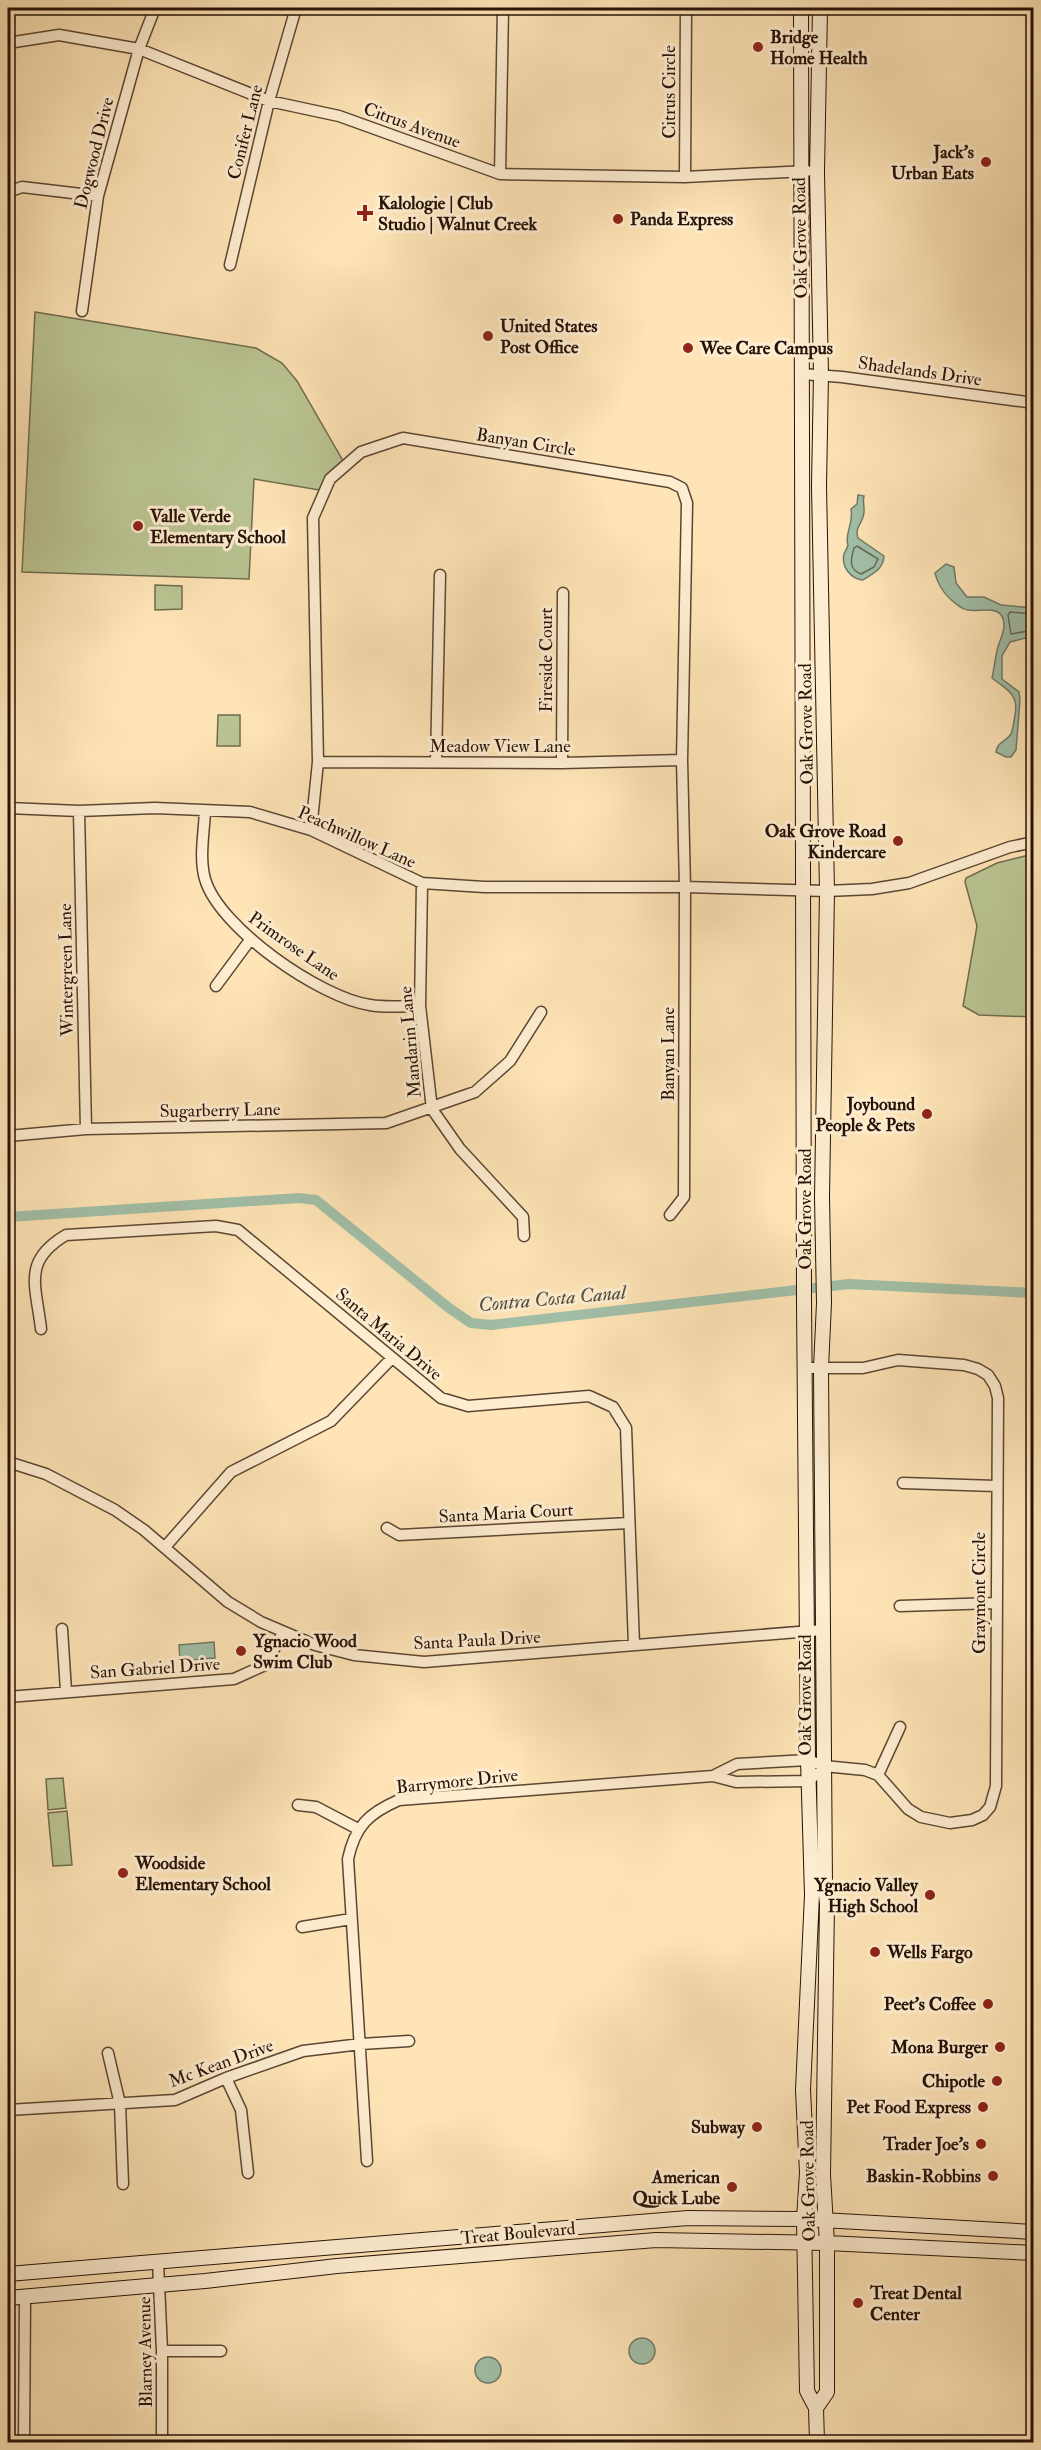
<svg xmlns="http://www.w3.org/2000/svg" width="1041" height="2450" font-family="'IM FELL Double Pica',serif">
  <style>
    .green { fill: #bac593; stroke: #706b4d; stroke-width: 1.5 }
    .water { fill: #a1bfa8; stroke: #707968; stroke-width: 1.5 }
    .lines { fill: none; stroke-linecap: round; stroke-linejoin: round }
    .shore { stroke: #646858; stroke-width: 1.5 }
    .canal { stroke: #a1bfa8; stroke-width: 10 }
    .minor-casing { stroke: #5c4633; stroke-width: 13 }
    .secondary-casing { stroke: #261107; stroke-width: 16 }
    .minor { stroke: #feedd0; stroke-width: 10 }
    .secondary { stroke: #feedd0; stroke-width: 14 }
    .poi-dot { fill: #8f2418; stroke: #feedd0; stroke-width: 2 }
    .labels { text-anchor: middle; stroke-width: 6; stroke-linejoin: round; paint-order: stroke }
    .poi-label { font-size: 18px; font-weight: bold; fill: #261107; stroke: #feedd0; text-anchor: end }
    .street-label { font-size: 18px; fill: #261107; stroke: #feedd0 }
    .water-label { font-size: 20px; font-style: italic; fill: #514e3f; stroke: #feedd0 }
  </style>
  <rect width="100%" height="100%" fill="#fee4b6"/>
  <filter id="stains"><feTurbulence type="fractalNoise" baseFrequency=".00333" numOctaves="4"/><feColorMatrix values="0 0 0 0 .2 0 0 0 0 .09 0 0 0 0 .02 0 0 0 .5 -.17"/></filter>
  <radialGradient id="worn" r=".72"><stop offset=".6" stop-color="#630" stop-opacity="0"/><stop offset="1" stop-color="#630" stop-opacity=".3"/></radialGradient>
  <path class="green" d="M35,312l221,36 26,15 15,18 49,85 -21,25 -71,-12 -5,100 -227,-7z
    M155,585l27,1v23l-27,1z
    M218,715h22v31h-23z
    M1033,854v163l-54,-2 -16,-9 14,-80 -12,-44 1,-4 31,-15z
    M63,1778l3,30 -18,2 -2,-31z
    M67,1811l5,54 -19,1 -5,-53z"/>
  <path class="water" d="M858,495l6,1c-2,7 2,14 -1,21 -3,9 -8,11 -5,21l26,18c-1,14 -11,17 -21,24 -12,-1 -22,-13 -19,-26 1,-3 3,-5 4,-9 -4,-12 6,-20 3,-36l6,-5z
    M946,564l8,3 2,16 11,14h17l17,8 32,3v28l-23,6 -8,14v23l17,13 1,8 -4,50 -5,7h-5l-10,-5c2,-11 10,-10 15,-18 2,-5 3,-13 4,-19 4,-21 -8,-25 -23,-37 2,-9 3,-18 5,-27 1,-8 8,-19 7,-27 -1,-24 -31,-8 -42,-16 -14,-9 -23,-19 -27,-35z
    M214,1642l1,16 -35,3 -1,-16z
    M629 2351a13 13 0 1 1 26 0a13 13 0 1 1-26 0Z
    M475 2370a13 13 0 1 1 26 0a13 13 0 1 1-26 0Z"/>
  <g class="lines">
    <path class="shore" d="M857,546l21,13 -4,8 -13,7c-13,-5 -10,-15 -7,-26z
      M1034,614l-24,-2 -2,3 3,19 23,-4"/>
    <path class="canal" d="M8,1217l291,-19 17,2 133,108 22,15 20,2 358,-41 185,9"/>
    <defs>
      <path id="minor" d="M8,43l51,-8 80,14 130,52 70,15 161,58 185,3 122,-6
        M500,174l3,-166
        M685,177l1,-169
        M8,192l14,-5 76,9
        M230,265l39,-164 27,-93
        M82,311l16,-115 41,-147 16,-41
        M802,374l40,3 192,26
        M318,762l244,1 120,-3
        M436,762l4,-187
        M562,763l1,-170
        M8,808l71,3 76,-3 95,4 61,18 111,53 62,4h201l142,4 45,-2 37,-6 101,-36 24,-5
        M79,811l7,318
        M205,811c-1,22 -6,47 0,68 14,49 116,119 165,126 16,3 34,1 50,1
        M311,830l7,-68 -5,-244 17,-39 31,-27 42,-14 267,44 12,6 5,15 -5,257 3,127 -1,310 -14,18
        M422,883l-2,123 12,103 28,40 63,68 1,19
        M216,986l34,-46
        M8,1136l78,-7 300,-6 89,-31 35,-31 31,-49
        M41,1329c-5,-44 -19,-68 25,-94l150,-9 22,4 203,168 27,8 121,-10 24,11 13,21 8,217
        M805,1368h58l35,-8 66,5 14,4 10,6 7,11 3,12 -2,388 -6,21 -7,8 -11,5 -22,3 -29,-6 -13,-8 -30,-34 -13,-5 -41,-4 -16,-6 -71,4 -24,12 23,6 73,-1 15,-15
        M8,1462l38,12 69,36 29,20 84,72 33,20 54,23 39,10 70,7 399,-32
        M903,1483l93,3
        M387,1528l12,7 230,-12
        M165,1547l66,-75 100,-51 61,-63
        M900,1606l95,-3
        M62,1629l4,62
        M8,1697l226,-18 31,-14 18,-32
        M878,1775l22,-48
        M298,1805l18,2 42,22
        M302,1927l49,-8
        M108,2053l12,51 3,80
        M226,2078l15,32 7,63
        M8,2110l167,-10 51,-22 77,-27 58,-7 48,-3
        M367,2161l-19,-302c7,-33 21,-46 51,-59l314,-24
        M158,2262l4,89v91
        M162,2351h59
        M24,2442l1,-145"/>
      <path id="secondary" d="M801,8l3,1293 4,459 4,135 -9,195 4,83 -3,46 3,172 9,17 1,34
        M8,2274l680,-56 116,1 230,13
        M8,2298l197,-17 132,-15 319,-26 171,3 207,10
        M816,2408l11,-16v-149l-4,-68 4,-271 -2,-18 -4,-518 3,-65 -2,-106 5,-306 -8,-405 2,-111 -4,-203 3,-164"/>
    </defs>
    <use href="#minor" class="minor-casing"/>
    <use href="#secondary" class="secondary-casing"/>
    <use href="#minor" class="minor"/>
    <use href="#secondary" class="secondary"/>
  </g>
  <g class="poi-dot">
    <circle cx="758" cy="47" r="6"/>
    <circle cx="986" cy="162" r="6"/>
    <path d="M362 204h6v6h6v6h-6v6h-6v-6h-6v-6h6z"/>
    <circle cx="618" cy="219" r="6"/>
    <circle cx="488" cy="336" r="6"/>
    <circle cx="688" cy="348" r="6"/>
    <circle cx="138" cy="526" r="6"/>
    <circle cx="898" cy="841" r="6"/>
    <circle cx="927" cy="1114" r="6"/>
    <circle cx="241" cy="1651" r="6"/>
    <circle cx="123" cy="1873" r="6"/>
    <circle cx="930" cy="1895" r="6"/>
    <circle cx="875" cy="1952" r="6"/>
    <circle cx="988" cy="2004" r="6"/>
    <circle cx="1000" cy="2047" r="6"/>
    <circle cx="997" cy="2081" r="6"/>
    <circle cx="983" cy="2107" r="6"/>
    <circle cx="757" cy="2127" r="6"/>
    <circle cx="981" cy="2144" r="6"/>
    <circle cx="993" cy="2176" r="6"/>
    <circle cx="732" cy="2187" r="6"/>
    <circle cx="858" cy="2303" r="6"/>
  </g>
  <g class="labels">
    <g class="poi-label">
      <text x="770" y="43" text-anchor="start">Bridge<tspan x="770" dy="21">Home Health</tspan></text>
      <text x="974" y="158">Jack's<tspan x="974" dy="21">Urban Eats</tspan></text>
      <text x="378" y="209" text-anchor="start">Kalologie | Club<tspan x="378" dy="21">Studio | Walnut Creek</tspan></text>
      <text x="630" y="225" text-anchor="start">Panda Express</text>
      <text x="500" y="332" text-anchor="start">United States<tspan x="500" dy="21">Post Office</tspan></text>
      <text x="700" y="354" text-anchor="start">Wee Care Campus</text>
      <text x="150" y="522" text-anchor="start">Valle Verde<tspan x="150" dy="21">Elementary School</tspan></text>
      <text x="886" y="837">Oak Grove Road<tspan x="886" dy="21">Kindercare</tspan></text>
      <text x="915" y="1110">Joybound<tspan x="915" dy="21">People &amp; Pets</tspan></text>
      <text x="253" y="1647" text-anchor="start">Ygnacio Wood<tspan x="253" dy="21">Swim Club</tspan></text>
      <text x="135" y="1869" text-anchor="start">Woodside<tspan x="135" dy="21">Elementary School</tspan></text>
      <text x="918" y="1891">Ygnacio Valley<tspan x="918" dy="21">High School</tspan></text>
      <text x="887" y="1958" text-anchor="start">Wells Fargo</text>
      <text x="976" y="2010">Peet's Coffee</text>
      <text x="988" y="2053">Mona Burger</text>
      <text x="985" y="2087">Chipotle</text>
      <text x="971" y="2113">Pet Food Express</text>
      <text x="745" y="2133">Subway</text>
      <text x="969" y="2150">Trader Joe's</text>
      <text x="981" y="2182">Baskin-Robbins</text>
      <text x="720" y="2183">American<tspan x="720" dy="21">Quick Lube</tspan></text>
      <text x="870" y="2299" text-anchor="start">Treat Dental<tspan x="870" dy="21">Center</tspan></text>
    </g>
    <g class="street-label">
      <text transform="translate(669 92) rotate(-90)" y="6">Citrus Circle</text>
      <text transform="translate(412 125) rotate(20)" y="6">Citrus Avenue</text>
      <text transform="translate(245 132) rotate(-76)" y="6">Conifer Lane</text>
      <text transform="translate(94 153) rotate(-76)" y="6">Dogwood Drive</text>
      <text transform="translate(800 238) rotate(-91)" y="6">Oak Grove Road</text>
      <text transform="translate(920 371) rotate(8)" y="6">Shadelands Drive</text>
      <text transform="translate(526 442) rotate(9)" y="6">Banyan Circle</text>
      <text transform="translate(546 660) rotate(-90)" y="6">Fireside Court</text>
      <text transform="translate(806 724) rotate(-91)" y="6">Oak Grove Road</text>
      <text x="500" y="752">Meadow View Lane</text>
      <text transform="translate(357 837) rotate(24)" y="6">Peachwillow Lane</text>
      <text transform="translate(294 946) rotate(35)" y="6">Primrose Lane</text>
      <text transform="translate(66 970) rotate(-91)" y="6">Wintergreen Lane</text>
      <text transform="translate(410 1042) rotate(-95)" y="6">Mandarin Lane</text>
      <text transform="translate(668 1054) rotate(-90)" y="6">Banyan Lane</text>
      <text transform="translate(220 1110) rotate(-1)" y="6">Sugarberry Lane</text>
      <text transform="translate(805 1209) rotate(-90)" y="6">Oak Grove Road</text>
      <text transform="translate(389 1334) rotate(40)" y="6">Santa Maria Drive</text>
      <text transform="translate(506 1513) rotate(-3)" y="6">Santa Maria Court</text>
      <text transform="translate(979 1593) rotate(-90)" y="6">Graymont Circle</text>
      <text transform="translate(477 1640) rotate(-3)" y="6">Santa Paula Drive</text>
      <text transform="translate(155 1668) rotate(-4)" y="6">San Gabriel Drive</text>
      <text transform="translate(805 1695) rotate(-90)" y="6">Oak Grove Road</text>
      <text transform="translate(457 1781) rotate(-6)" y="6">Barrymore Drive</text>
      <text transform="translate(221 2063) rotate(-20)" y="6">Mc Kean Drive</text>
      <text transform="translate(808 2181) rotate(-91)" y="6">Oak Grove Road</text>
      <text transform="translate(518 2233) rotate(-5)" y="6">Treat Boulevard</text>
      <text transform="translate(145 2352) rotate(-91)" y="6">Blarney Avenue</text>
    </g>
    <g class="water-label">
      <text transform="translate(552 1298) rotate(-5)" y="7">Contra Costa Canal</text>
    </g>
  </g>
  <rect width="1041" height="2450" fill="none" stroke="#fee4b6" stroke-width="30"/>
  <rect x="9" y="9" width="1023" height="2432" fill="none" stroke="#261107" stroke-width="3"/>
  <rect x="15" y="15" width="1011" height="2420" fill="none" stroke="#261107" stroke-width="1.5"/>
  <rect width="100%" height="100%" filter="url(#stains)"/>
  <rect width="100%" height="100%" fill="url(#worn)"/>
</svg>
